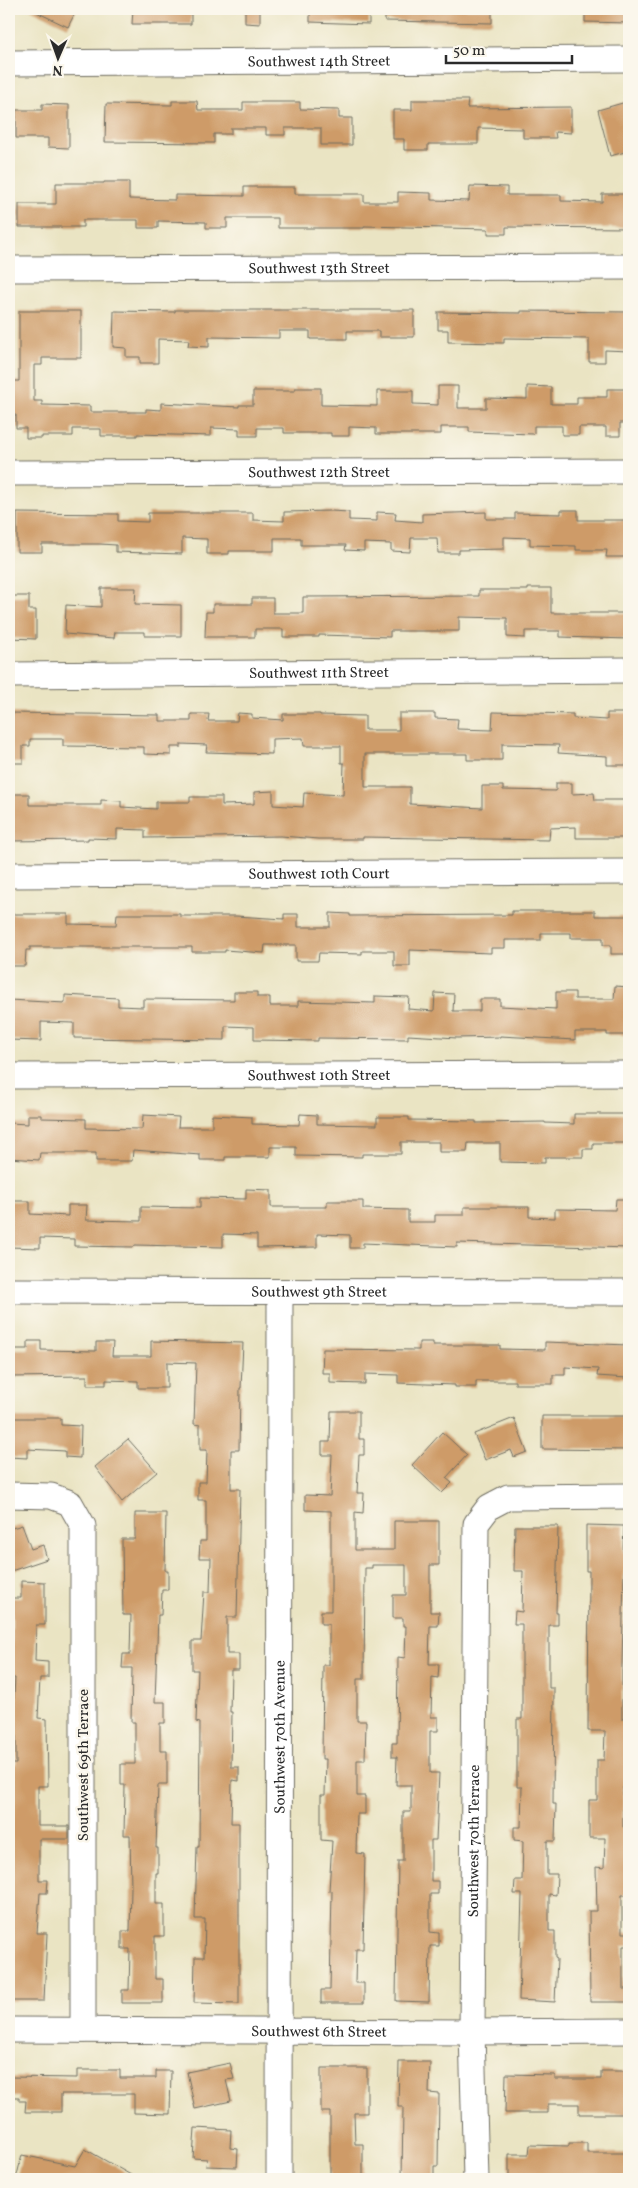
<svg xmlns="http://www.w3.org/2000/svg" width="638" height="2188" font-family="Vollkorn,serif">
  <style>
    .building { fill: #ce9b67 }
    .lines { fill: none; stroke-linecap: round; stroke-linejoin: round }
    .minor-casing { stroke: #6e6c60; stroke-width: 27 }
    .minor { stroke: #fff; stroke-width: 25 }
    .labels { text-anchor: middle; stroke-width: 5; stroke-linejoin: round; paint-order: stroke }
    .street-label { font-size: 15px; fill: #2b2b2b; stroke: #fbf7ec }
  </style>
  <rect width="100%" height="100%" fill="#fbf7ec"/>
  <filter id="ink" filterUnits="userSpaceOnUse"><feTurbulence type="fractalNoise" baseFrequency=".02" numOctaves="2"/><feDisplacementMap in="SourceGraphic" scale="10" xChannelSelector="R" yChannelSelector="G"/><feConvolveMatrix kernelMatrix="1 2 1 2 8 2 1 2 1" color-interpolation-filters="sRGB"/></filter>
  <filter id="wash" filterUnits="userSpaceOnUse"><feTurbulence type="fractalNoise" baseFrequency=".0096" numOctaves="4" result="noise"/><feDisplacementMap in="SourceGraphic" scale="20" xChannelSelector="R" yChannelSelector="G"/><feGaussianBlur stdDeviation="1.12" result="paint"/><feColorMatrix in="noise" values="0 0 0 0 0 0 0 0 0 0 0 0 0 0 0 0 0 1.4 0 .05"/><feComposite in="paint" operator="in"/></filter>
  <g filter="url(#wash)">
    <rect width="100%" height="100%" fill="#eae4c3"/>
    <g id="blocks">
      <path class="building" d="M30,9h47l-9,18z
        M133,9h58v15h-59z
        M245,9h15v15l-15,-1z
        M310,9h59v15l-59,-2z
        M385,9h107v14l-107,-2z
        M585,9h44v14l-44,-1z
        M412,100h56l-1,8 104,-1v26l-16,-1 1,6h-33v-9l-45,-1v16h-50v6h-24v-11h-11v-29h19z
        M172,101h25l1,9h45v-8h57v7l39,1v8h13v27h-31v-17h-36v7h-19v-7h-35v6h-17v9l-109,-1 1,-38 66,1z
        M626,102l3,11v38l-19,5 -12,-46z
        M42,104l27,1v43l-21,-1v-9h-32v-28h26z
        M104,182h25v17l46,1v-5l69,1v-9h51v7h69v8h34v-10l33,1v7l38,1 1,-15 37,1v8h54v6l41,1v-8h27v34l-123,-1v7h-18v-5l-124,-3v2h-86v-10h-51v10h-21v-6l-48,-1v7h-20v-8h-55v7h-64v-23h37v-21h48z
        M175,310h239v27h-35v-6h-32v8h-37v-8h-31v7l-70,-1v10l-21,-1 1,-6 -31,-1v24h-18v-6h-14v-9l-13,-1 1,-36 61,1z
        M19,311h62v47h-39v7h-8v36h8v4l48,1v6h56v-3l15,1v-7l78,4v-2h14v-14h42v-3h26v17l56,1v-15h36v13l25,1v-19h20v22h28v-10l41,1v-13l24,1v17h26v-7h30v-8h22v34h-9v13h-14v-9h-27v8h-17v-9h-28v8l-65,-2v-5h-28v7h-65v-6l-27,-1v9h-18v-3h-47v-5h-27v8h-18v-7l-28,-1v8l-74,-2v2h-36v-7h-28v7h-31v2h-16v-10h-10v-13h-7v-34h10z
        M521,311l108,1v39l-24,-1v12h-16v-23l-85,-1v5l-56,-1v-12h-10v-18l83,1z
        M561,510h17v10h51v37h-23l1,-7h-31v-4l-46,-1v-7l-26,-1v12l-45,1v3h-21l-1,-15h-26l-1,14 -19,-1v-7l-27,-1v8l-19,-1 1,-5h-45v-7h-27v13h-45v3h-22v-15l-25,-1v16l-66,-2v-7l-16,-1h-58v8h-25v-39l101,1v7l30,1v-9h105v7l31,1v-9l47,-1 18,1v8l28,1v-9l19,1 -1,7 27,2v-8l64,-2v7h29v-6l46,1z
        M101,588h35l-1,16 46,1v31h-36v-4h-30l-1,6 -49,-4 1,-29 35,2z
        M528,588h23v25h78v26l-69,-2v-6h-35v7l-18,-1v-19l-48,-1v14h-69v6l-71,-2v2h-36v-8h-28v8h-50l1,-25h7v-8h39v-6h21v15h30v-16l176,-1v-6h49z
        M9,596h20v14h7v29l-27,-1z
        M493,712l80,2v4l34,2v-7h22v52h-22v-9l-49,-3 1,-8 -57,-1v16h-35v-6h-102v33h45v17l72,4v-22h21v4l53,1v-8h16v11l22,-1 1,7h34v38h-53v-11l-26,1 -1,12 -186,-3v2h-45l-37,-3 -136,2v-8l-28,-1v10l-29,-1v2l-79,1v-47h20v11h72v-5l20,1v6l35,2v-7h34v-5h32v8l32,-1v-12l19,-1v14l30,2 1,-14 39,2 1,-32h-3v-17h-37l-1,-8 -31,1v15l-66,-2 1,-7 -26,-1v3h-10v8l-27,-1v-7l-81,-1v-7h-33v7h-7v17h-14v-50l150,2v6h32v-7h18l-1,7h29l1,-8 14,1v4l31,2v-6h37v1l45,1v14h34v-17h36v5l23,1 -1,10 35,1z
        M512,911h83v5h34v38h-18v-9h-8v-7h-32v-5h-30v7h-36v8h-14v5l-81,-3v16h-16v-15h-32v3l-43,-1 -1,8h-22v-16h-31l-1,8 -39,-3v2h-33v-5h-162v3h-4l-1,16h-16v-52h59v10l48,1 1,-11h63v2h56l48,3v-5h14v13h32v-14l20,1v2l162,-1z
        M615,986l14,1v48h-22v-3h-32v8l-75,-4v1l-43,1 -49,-3v4l-90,-1v3l-64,-1v-13l-29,-1v14l-151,-2v-15l-33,-1v19l-32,-1v-40l56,3v-8l53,3v8l25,1v-8l91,1v-8h23v5h13v9h28v-5l77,2v-7l34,1 -1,12 26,2 1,-18 19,1 -1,17h27v-12h20v7l56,3v-17h19v7h39z
        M300,1114l17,1v9l60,1v-8h32v3l67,1v2l69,-1v1l29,1v-10h55v29h-36v6h-10v8h-38v6l-45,-1v-19h-32l-1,9h-28v-10h-38v12h-39v3l-66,-1v-9h-26v10h-45v3h-25v-5l-67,-5 -1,11h-36v-8h-56l-1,7 -30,-2v-35l19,1v-9h13v3l45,1v9l56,1 1,-14 36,2 -1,10h34v-12l40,2v7l47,1z
        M246,1189l25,1v17h56v-6h36v8l45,1v12h27v-7h29v-8h65v10l26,1v-9l60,1 1,-11h13v49l-172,-5v4l-94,-4v5h-13v-13l-33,-1v13l-60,1v-13l-34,-1v13l-88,-2 -1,2 -60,-1v-7l-34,-1v10l-31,-1v-46h21v13l38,2v-11h19l-1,15 55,1v-14l59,1v-10l46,1z
        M28,1341h13v9l55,1v-9h17l-1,14h39v-15l92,2 -2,45h-1l-1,62h-8v39h9l-3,128h-10v37h12v16h-8l-1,42h2l-1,55h8v14l-7,-1 -1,43h8v181l-45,-1 1,-46h9l1,-38h-10l2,-72h2l1,-124 -4,-1 2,-52h-6v-29h9l3,-49h6l1,-34h-12l1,-17h6v-41h-8v-18h8l1,-32h-7v-25l-6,-1 2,-61 -29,-1v26h-29v-7l-32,-1v5h-19v-9l-78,1v-28h19z
        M419,1342h14v3h67v4l45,1v-8l84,3v20l-2,-1v14l-30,-2 1,-7 -33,-2v8h-12v9h-38v-3h-39v6h-21v-2l-57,-2v-8l-33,-1v10l-35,-1v-10h-8l1,-24 96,1z
        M331,1411h28v28h5v16h-5l-2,38h7l-1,20 -8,-1v38h39v-29h45v44h-9v47h9l-1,14h-8l-1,38h10l-1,14 -6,-1 -1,40h7v14h-8v42h9l-3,67h-5v41h7v13h-8v38l9,1v13h-9l-1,56 -33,-1 2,-140h5v-49h8v-27h-15l1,-28h-5v-14h5l1,-86 7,1 1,-32h-3v-8h-10v-23h13v-30h-34v3h-7l-1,111h-7v42h9l-1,39h-8v36h8v18h-8l-1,39 9,1 -2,95h-7l-1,34h9v20h-43v-13h9l2,-99h-3l3,-50 -11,-1v-45h4l1,-36h-4l1,-94h6v-41h-8v-13h10v-100l-26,-1v-15l25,1 2,-41h-10v-13h8z
        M542,1416h87v34l-87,-1z
        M9,1418h52v7l20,1 -1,32 -15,-1v-6l-38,-2v9l-18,-1z
        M514,1418l13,34 -13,5 -3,-7 -26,10 -11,-26z
        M442,1432l25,23 -21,23 6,5 -10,10 -30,-28z
        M128,1439l29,33 -35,30 -27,-35z
        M135,1513h31l-1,58h3v19h-6l-1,25h-3l-3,87h10v21h-5v28h7v34h-9l-2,63h2v25h-2v31h8v32h-9v43h8v24h-41v-13h7l1,-41h-8v-18h8l1,-43 -1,-53h-6l1,-50h-4v-21h14v-42h-4l1,-54h-10l1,-14h7l1,-39h-8l-1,-76h13z
        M22,1525l9,24 12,-4 4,14 -36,12 -2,-7v-35z
        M586,1525l38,1 -1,26h6v19h-5l-2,95v53h7v68h-6v40h6v30l-2,38h-5v38h7v13h-6v43h6v13h-39l-1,-91h8l-1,-44 8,1 1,-30h-16v-38h8v-40h7l1,-29h-17l1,-160h-3z
        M515,1526h43l-2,87h2v12h-9v63h5l-1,116h3l-1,37h-8v33h10l-1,21 -7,-1v37h6v27l2,1 -2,43 -36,-2 3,-106h-8l1,-14h7l1,-39 -9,-1v-13h7l1,-40h-5v-68h5v-95h-8l1,-13 7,1 1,-41h-9z
        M21,1581l24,1v43h-9l-1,36 13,1v16h-8l-2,40 9,1 1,67h-10v40h31v13h-30v41h9l-1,13h-7l-3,40h10l-3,68h-35v-237h7v-34h-7v-18h4l2,-34h-6v-30h2l1,-12v-38h9z
        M399,2062h31l-1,31 10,1 -1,72h-4v13h-32l1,-72h-5z
        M230,2063l4,16 -8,1 5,21 -36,8 -8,-37z
        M321,2068h46v45h-13l1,31h8v35h-33v-67h-9z
        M77,2070h43v8h36v-7h15l-1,43 -36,-1v-19h-73v18h-36l1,-11h-7v-4h-10v-20l68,1z
        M601,2071h28v43h-50v-10h-31v9h-43l1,-39 49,1v4h46z
        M195,2128l36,2 -1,18 8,1 -1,18 -31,-1 1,-7 -14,-1z
        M569,2143h18v10h42v25l-120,1v-25h20l1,-9 39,1z
        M85,2149l53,30h-122l6,-24 53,11z"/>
    </g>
  </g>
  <g filter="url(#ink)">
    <use href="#blocks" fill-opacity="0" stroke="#6e6c60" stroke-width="1"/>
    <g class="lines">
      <defs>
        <g id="minor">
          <path id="s1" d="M9,63l620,-4"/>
          <path id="s2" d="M9,269l620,-2"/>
          <path id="s3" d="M9,473l620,-2"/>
          <path id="s4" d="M9,675l620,-5"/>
          <path id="s5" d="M9,875l620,-3"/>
          <path id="s6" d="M9,1076l620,-2"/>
          <path id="s7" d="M9,1291l620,1"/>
          <path d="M9,1495l42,1 19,7 13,23v504"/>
          <path id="s8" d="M9,2030l463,2 157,-1"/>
          <path id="s9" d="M279,2179l1,-886"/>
          <path id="s10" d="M476,2179l-4,-147 4,-508 13,-17 19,-10 121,-1"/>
        </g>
      </defs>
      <use href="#minor" class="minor-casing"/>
      <use href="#minor" class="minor"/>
    </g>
  </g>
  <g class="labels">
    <g class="street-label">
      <text dy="5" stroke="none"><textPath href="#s1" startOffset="310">Southwest 14th Street</textPath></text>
      <text dy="5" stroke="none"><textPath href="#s2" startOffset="310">Southwest 13th Street</textPath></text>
      <text dy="5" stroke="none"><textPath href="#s3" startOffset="310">Southwest 12th Street</textPath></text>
      <text dy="5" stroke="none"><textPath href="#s4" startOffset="310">Southwest 11th Street</textPath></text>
      <text dy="5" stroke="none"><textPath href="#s5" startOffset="310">Southwest 10th Court</textPath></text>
      <text dy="5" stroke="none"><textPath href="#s6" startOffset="310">Southwest 10th Street</textPath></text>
      <text dy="5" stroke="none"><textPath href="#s7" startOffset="310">Southwest 9th Street</textPath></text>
      <text dy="5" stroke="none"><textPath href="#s9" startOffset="442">Southwest 70th Avenue</textPath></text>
      <text transform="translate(83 1765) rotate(-90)" y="5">Southwest 69th Terrace</text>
      <text dy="5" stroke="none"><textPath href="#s10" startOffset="338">Southwest 70th Terrace</textPath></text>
      <text dy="5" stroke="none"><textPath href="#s8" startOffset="310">Southwest 6th Street</textPath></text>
    </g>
  </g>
  <rect width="638" height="2188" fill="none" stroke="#fbf7ec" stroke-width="30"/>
  <g transform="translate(58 58) rotate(182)" stroke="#fbf7ec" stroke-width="4" paint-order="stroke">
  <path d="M0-4L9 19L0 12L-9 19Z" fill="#2b2b2b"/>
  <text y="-8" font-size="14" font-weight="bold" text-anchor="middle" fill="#2b2b2b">N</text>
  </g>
  <path d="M446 55v8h126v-8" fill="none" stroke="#2b2b2b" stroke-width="2.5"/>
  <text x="453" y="55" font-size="15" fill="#2b2b2b" stroke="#fbf7ec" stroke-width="4" paint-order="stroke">50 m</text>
</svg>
